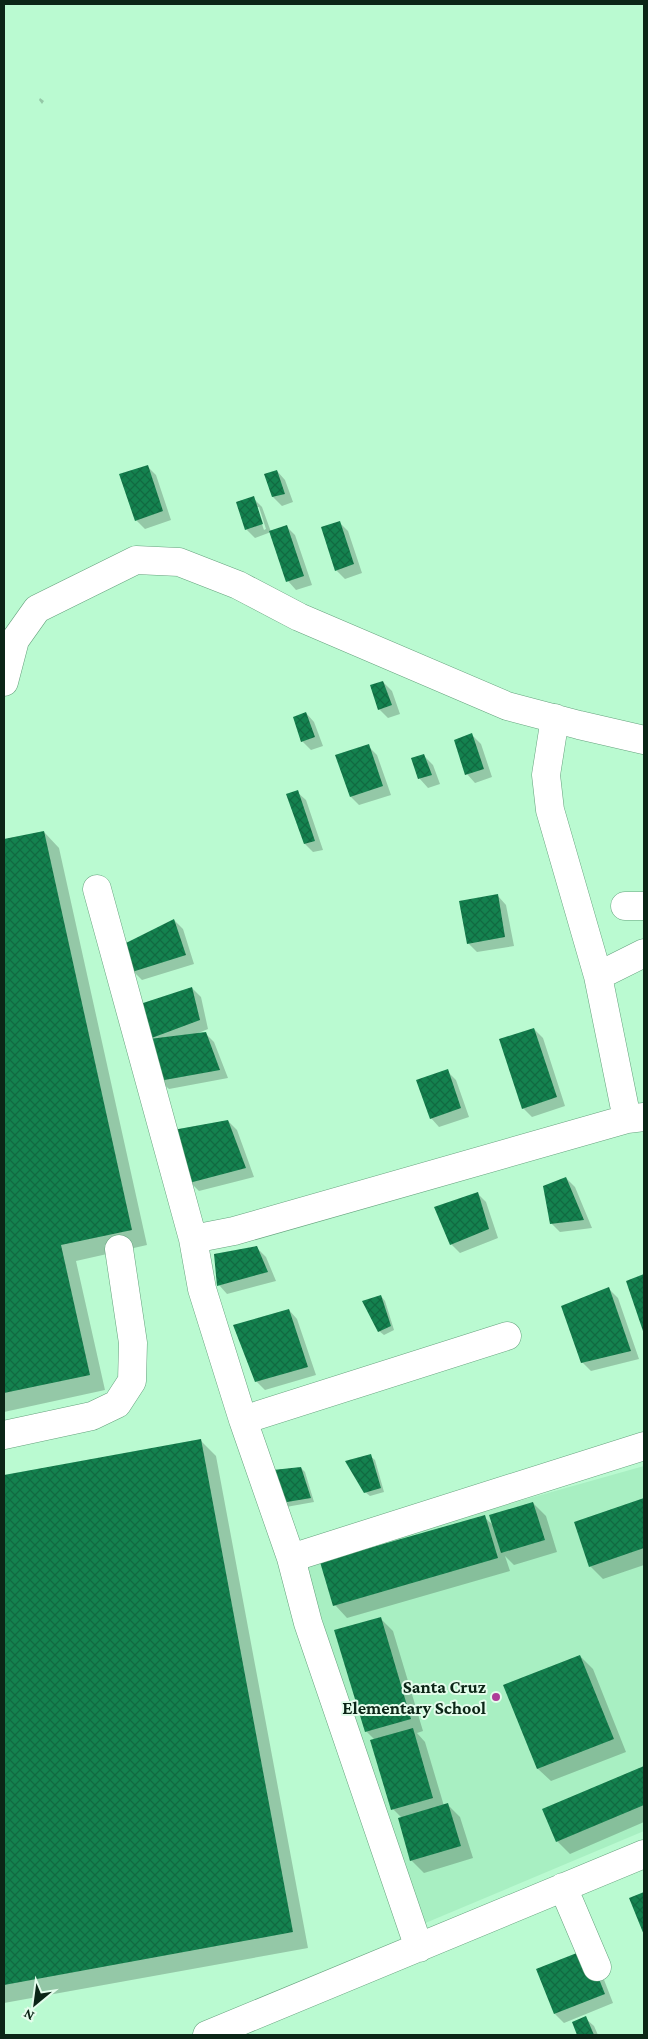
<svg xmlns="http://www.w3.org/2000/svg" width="648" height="2039" font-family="'Crimson Pro',serif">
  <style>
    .built { fill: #a8efc2 }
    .shadow { fill: #0003; fill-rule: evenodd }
    .building { fill: url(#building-cross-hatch) }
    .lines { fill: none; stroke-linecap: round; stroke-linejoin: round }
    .minor-casing { stroke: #65a27d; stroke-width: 29 }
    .minor { stroke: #fff; stroke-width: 28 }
    .poi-dot { fill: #ae3d98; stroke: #e4fdec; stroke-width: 2 }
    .labels { text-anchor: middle; stroke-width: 4; stroke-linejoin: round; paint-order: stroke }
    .poi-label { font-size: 18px; font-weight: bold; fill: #0b2516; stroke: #e4fdec; text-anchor: end }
  </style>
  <defs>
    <pattern id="building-cross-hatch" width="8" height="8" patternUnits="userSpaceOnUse" patternTransform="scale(1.25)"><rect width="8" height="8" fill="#14824f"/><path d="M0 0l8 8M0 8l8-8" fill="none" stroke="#116a41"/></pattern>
  </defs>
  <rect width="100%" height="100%" fill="#bafad1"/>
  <path class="built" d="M644,1466v365l-221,93 -120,-362z"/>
  <path class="shadow" d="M40,98l4,3 -2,3 -3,-4z
    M147,466l9,9 15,45 -26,9 -9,-9z
    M277,471l8,9 8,22 -11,4 -9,-9 -7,-22z
    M253,498l9,9 9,25 15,-6 9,9 17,50 -16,5 -8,-9 -17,-49 -16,6 -9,-9zM256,507h3l7,22 -2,1z
    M339,522l9,9 14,42 -17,6 -9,-9z
    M383,682l9,9 8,23 -12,4 -9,-9z
    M306,713l8,9 9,24 -12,4 -9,-9z
    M472,735l9,9 11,33 -17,6 -8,-9z
    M368,746l9,9 14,40 -32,10 -8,-8z
    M424,756l9,9 7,19 -12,4 -8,-9 -7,-20z
    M297,792l9,8 17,50 -10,2 -8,-8z
    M44,832l15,16 88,397 -71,16 29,129 -101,22v-571z
    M498,896l8,9 8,41 -37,6 -9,-9z
    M174,920l9,9 11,35 -52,16 -9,-9z
    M192,988l9,9 7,32 -12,5 9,-1 9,9 14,36 -59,11 -9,-8 -19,-76z
    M534,1029l9,9 22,68 -33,11 -9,-9z
    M447,1071l9,9 13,37 -30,10 -8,-9z
    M228,1121l9,9 17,47 -55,14 -9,-9z
    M566,1178l9,9 17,41 -32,4 -9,-9z
    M478,1194l8,8 12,36 -38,15 -9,-9z
    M257,1248l9,9 10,24 -49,13 -8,-9z
    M644,1276v55l-16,-49z
    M609,1289l9,9 21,61 -48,12 -9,-9z
    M381,1296l4,5 9,29 -10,5 -5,-4z
    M289,1310l8,9 19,56 -51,15 -9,-9z
    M200,1440l16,16 92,492 -304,55v-527z
    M370,1456l5,4 9,32 -14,4 -5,-4z
    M301,1468l4,4 9,30 -28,5 -11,-35z
    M644,1499v66l-41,14 -13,-13 -15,-43z
    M533,1503l13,13 11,36 -43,13 -9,-9 5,15 -163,47 -12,-13 149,-88 10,9z
    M380,1618l13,13 30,100 -6,2 8,9 19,64 4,-1 12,12 13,41 -49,15 -13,-13 -9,-42 -9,-9 -18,-69 -9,-9z
    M580,1656l13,13 33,83 -75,29 -13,-12 -33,-83z
    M644,1767v55l-74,32 -13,-13 -13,-31z
    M596,1959l17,44 -49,20 -9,-9z
    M585,2018l9,8 4,9h-19l-5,-13z"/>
  <path class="building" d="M148,465l15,46 -28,10 -16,-47z
    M277,470l8,24 -13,3 -8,-23z
    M254,496l9,28 -18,6 -9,-28z
    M340,521l14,43 -19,7 -14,-44z
    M287,525l17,51 -18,6 -17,-51z
    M383,681l9,24 -14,5 -8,-25z
    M306,712l9,25 -14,5 -8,-25z
    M472,733l12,36 -19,6 -11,-35z
    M369,744l14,42 -33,11 -15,-42z
    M424,754l8,21 -14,4 -7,-21z
    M298,790l17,51 -11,3 -18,-50z
    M44,831l88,399 -71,15 29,130 -86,18v-554z
    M498,894l7,43 -38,7 -8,-43z
    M174,919l12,36 -54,17 -6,-29z
    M192,987l8,33 -51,19 57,-7 14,38 -61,11 -19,-77z
    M534,1028l23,69 -35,12 -23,-70z
    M448,1069l13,39 -31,11 -14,-39z
    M228,1120l18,48 -57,15 -16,-53z
    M566,1177l18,43 -34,4 -7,-38z
    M478,1192l11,37 -39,16 -16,-38z
    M257,1246l11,26 -51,14 -3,-32z
    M644,1274v60l-18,-53z
    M609,1287l22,64 -50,12 -20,-57z
    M381,1295l10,31 -13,6 -16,-31z
    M289,1309l19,58 -53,15 -22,-57z
    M201,1439l92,493 -289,53v-510z
    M371,1454l10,34 -17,5 -19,-32z
    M301,1467l10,31 -30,5 -8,-33z
    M644,1498v50l-55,19 -15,-45z
    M533,1502l12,38 -44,13 -12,-38z
    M485,1515l13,43 -165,48 -13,-44z
    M381,1617l30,102 -46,13 -31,-102z
    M580,1655l34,84 -77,30 -34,-84z
    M413,1728l20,70 -42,12 -21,-70z
    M644,1766v39l-88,37 -14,-33z
    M448,1803l13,43 -51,15 -12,-43z
    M644,1892v43l-15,-37z
    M587,1949l18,45 -51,20 -18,-45z
    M586,2016l8,19h-17l-5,-13z"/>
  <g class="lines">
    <defs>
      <path id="minor" d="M4,682l11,-42 22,-31 99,-49 43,2 59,23 61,32 208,89 72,19 65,15
        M555,718l-9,57 4,35 48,166 29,143
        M97,889l96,350
        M625,906h19
        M598,976l46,-23
        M243,1420l264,-84
        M4,1435l88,-19 25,-12 15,-23 1,-38 -14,-94
        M291,1558l353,-112
        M563,1887l34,80
        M419,1948l-111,-325 -17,-65 -48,-138 -41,-131 -9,-50 41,-8 393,-112 17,-2
        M207,2035l437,-181"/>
    </defs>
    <use href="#minor" class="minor-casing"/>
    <use href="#minor" class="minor"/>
  </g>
  <circle class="poi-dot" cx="496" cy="1697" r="5"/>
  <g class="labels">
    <g class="poi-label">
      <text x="486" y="1693">Santa Cruz<tspan x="486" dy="21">Elementary School</tspan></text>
    </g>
  </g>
  <rect width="648" height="2039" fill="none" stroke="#0b2516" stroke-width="10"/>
  <g transform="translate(35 2004) rotate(209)" stroke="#e4fdec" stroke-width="4" paint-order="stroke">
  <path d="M0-4L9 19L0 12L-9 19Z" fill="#0b2516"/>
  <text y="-8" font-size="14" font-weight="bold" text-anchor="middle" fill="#0b2516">N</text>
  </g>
</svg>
